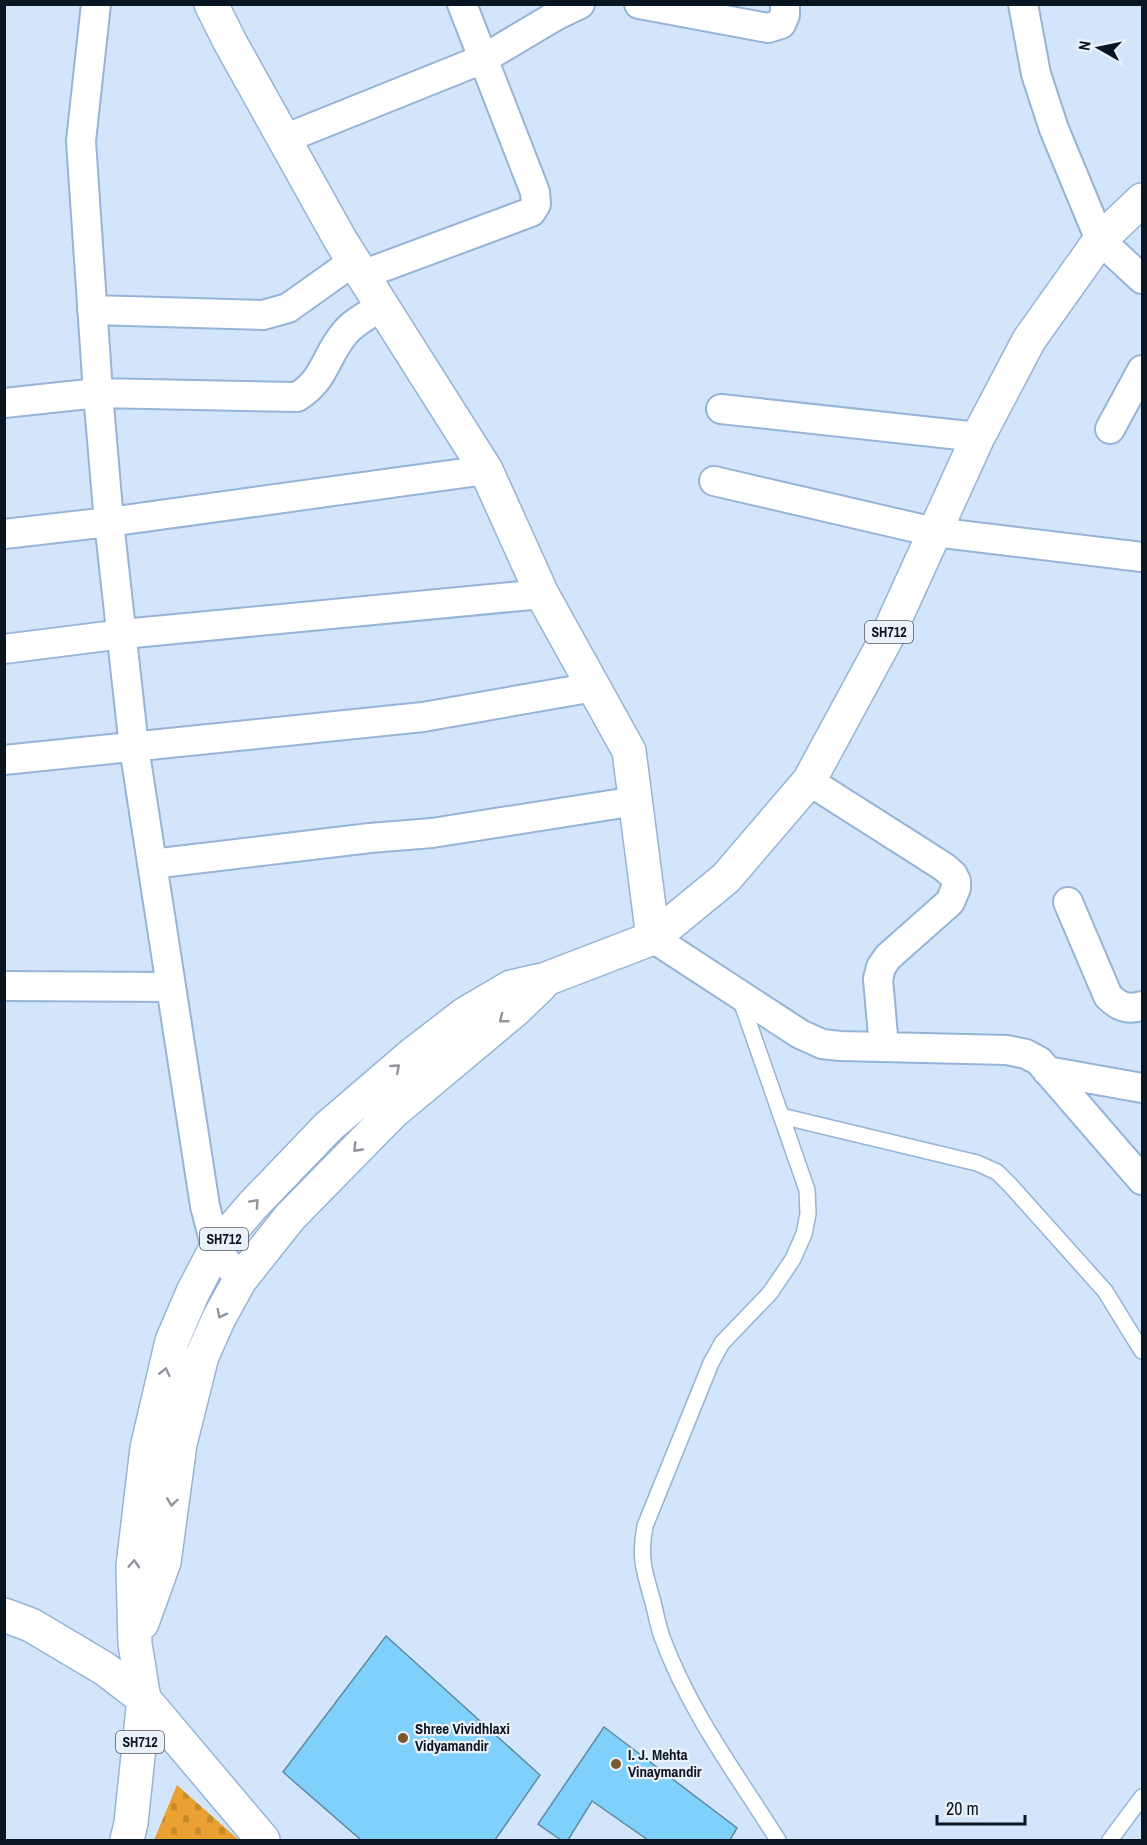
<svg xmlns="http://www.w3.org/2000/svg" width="1147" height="1845" font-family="'Archivo Narrow',sans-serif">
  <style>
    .cemetery { fill: url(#cemetery-stones) }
    .building { fill: #7fd0fb; stroke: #5e8aa2; stroke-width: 1.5 }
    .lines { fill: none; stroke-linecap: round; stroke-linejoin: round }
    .service-casing { stroke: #96b4d7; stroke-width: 18 }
    .minor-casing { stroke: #96b4d7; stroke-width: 32 }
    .tertiary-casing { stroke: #96b4d7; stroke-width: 36 }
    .primary-casing { stroke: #96b4d7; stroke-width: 36 }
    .service { stroke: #fff; stroke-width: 15 }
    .minor { stroke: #fff; stroke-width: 28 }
    .tertiary { stroke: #fff; stroke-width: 33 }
    .primary { stroke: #fff; stroke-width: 33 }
    .oneway { stroke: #91969c }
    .poi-dot { fill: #78582e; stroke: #eaf1f8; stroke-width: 2 }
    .labels { text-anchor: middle; stroke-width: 4.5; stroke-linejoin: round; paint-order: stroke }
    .shield { fill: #eaf1f8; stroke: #4d5762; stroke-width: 1.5 }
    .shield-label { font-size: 14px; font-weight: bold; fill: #0a1522 }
    .poi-label { font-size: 15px; font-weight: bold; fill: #0a1522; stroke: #eaf1f8; text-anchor: start }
  </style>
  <defs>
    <pattern id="cemetery-stones" width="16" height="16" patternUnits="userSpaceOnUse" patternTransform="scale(1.5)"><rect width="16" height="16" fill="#eaa132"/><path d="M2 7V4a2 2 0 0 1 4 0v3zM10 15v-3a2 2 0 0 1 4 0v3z" fill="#c78a2c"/></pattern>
  </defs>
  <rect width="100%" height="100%" fill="#d2e5fb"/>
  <path class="cemetery" d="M177,1785l62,55h-85z"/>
  <path class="building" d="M386,1636l154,139 -45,65h-134l-78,-68z
    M604,1727l133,101 -7,12h-82l-56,-39 -24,39h-7l-23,-16z"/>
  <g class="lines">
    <defs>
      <path id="service" d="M740,998l67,192 1,24 -4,20 -11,25 -23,34 -48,50 -11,20 -66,163c-6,31 -1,45 8,76 3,12 5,24 9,35 27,74 75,138 116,203
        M781,1116l196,47 20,9 14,14 94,105 37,60
        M1110,1840l32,-43"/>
      <path id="minor" d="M96,4l-15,137 17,252 11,129 25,225 71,459 11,42 24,32
        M639,4l129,24 13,-4 4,-9v-11
        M1023,4l13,70 18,55 46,111 42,39
        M284,139l199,-80 74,-44 23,-11
        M362,275l169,-63 5,-8 -1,-12 -73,-188
        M92,310l171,5 25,-7 66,-47
        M4,403l94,-10 199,4c28,-17 28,-40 47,-63 9,-12 26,-20 38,-28
        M721,409l257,28
        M1110,429l32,-59
        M714,481l220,51 208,25
        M4,534l105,-12 377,-52
        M4,649l119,-15 419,-40
        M4,760l419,-43 171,-30
        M809,781l135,86 9,8 3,6v7l-6,14 -62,55 -7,10 -3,12 6,68
        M152,864l218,-26 62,-5 204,-32
        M1068,902l40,94c11,11 19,14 34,10
        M653,938l147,96 22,10 18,2 167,4 19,4 13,7 103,119
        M4,986l167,1
        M1047,1071l95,17"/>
      <path id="tertiary" d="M211,4l19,38 111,199 145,229 56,124 87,157 24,187
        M4,1615l27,10 74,44 39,30 119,141"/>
      <path id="primary" d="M142,1623l22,-61 16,-118 22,-88 17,-38 21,-38 50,-63 103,-105 122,-102 26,-25
        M127,1840l4,-17 13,-124 -9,-55 -2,-78 14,-118 25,-107 21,-49 23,-44 37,-43 75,-78 85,-73 52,-40 46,-27 35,-8 107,-41 73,-60 83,-97 77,-142 92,-202 51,-97 71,-100 42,-40"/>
    </defs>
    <use href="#service" class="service-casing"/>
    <use href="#minor" class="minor-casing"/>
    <use href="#tertiary" class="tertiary-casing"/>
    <use href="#primary" class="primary-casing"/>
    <use href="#service" class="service"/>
    <use href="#minor" class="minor"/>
    <use href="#tertiary" class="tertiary"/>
    <use href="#primary" class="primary"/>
  </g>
  <defs><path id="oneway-chevron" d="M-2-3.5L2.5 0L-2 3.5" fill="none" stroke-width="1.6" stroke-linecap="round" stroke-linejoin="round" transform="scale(1.5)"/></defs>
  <g class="oneway">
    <use href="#oneway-chevron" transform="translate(503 1019) rotate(142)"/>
    <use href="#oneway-chevron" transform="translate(396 1068) rotate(-41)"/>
    <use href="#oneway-chevron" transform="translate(357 1148) rotate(134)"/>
    <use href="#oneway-chevron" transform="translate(255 1203) rotate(-47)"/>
    <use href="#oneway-chevron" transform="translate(221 1314) rotate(117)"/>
    <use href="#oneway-chevron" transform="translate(165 1372) rotate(-77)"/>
    <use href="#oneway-chevron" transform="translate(172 1502) rotate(98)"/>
    <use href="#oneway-chevron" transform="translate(134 1564) rotate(-87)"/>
  </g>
  <g class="poi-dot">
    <circle cx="403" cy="1738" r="6"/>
    <circle cx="616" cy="1764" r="6"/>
  </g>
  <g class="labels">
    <g class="shield">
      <rect x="865" y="621" width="48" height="22" rx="4.5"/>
      <rect x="200" y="1228" width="48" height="22" rx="4.5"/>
      <rect x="116" y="1731" width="48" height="22" rx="4.5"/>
    </g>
    <g class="shield-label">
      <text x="889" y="637">SH712</text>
      <text x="224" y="1244">SH712</text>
      <text x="140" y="1747">SH712</text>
    </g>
    <g class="poi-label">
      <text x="415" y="1734">Shree Vividhlaxi<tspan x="415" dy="17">Vidyamandir</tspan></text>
      <text x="628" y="1760">I. J. Mehta<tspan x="628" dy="17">Vinaymandir</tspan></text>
    </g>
  </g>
  <rect width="1147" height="1845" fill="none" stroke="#0a1522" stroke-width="12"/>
  <g transform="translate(1099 48) rotate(279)" stroke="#eaf1f8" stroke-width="4.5" paint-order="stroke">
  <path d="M0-4.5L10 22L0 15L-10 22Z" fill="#0a1522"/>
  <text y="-9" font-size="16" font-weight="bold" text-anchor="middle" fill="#0a1522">N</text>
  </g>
  <path d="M937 1815v9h88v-9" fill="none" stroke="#0a1522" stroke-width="3"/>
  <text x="946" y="1815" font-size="18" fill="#0a1522" stroke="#eaf1f8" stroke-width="4.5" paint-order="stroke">20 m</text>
</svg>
